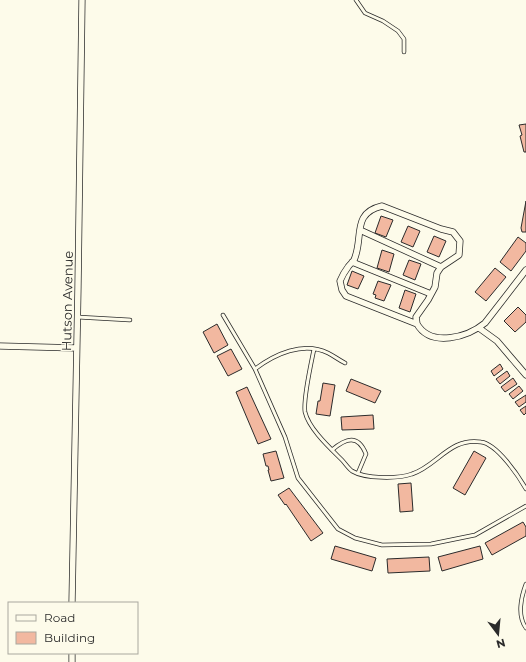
<svg xmlns="http://www.w3.org/2000/svg" width="526" height="662" font-family="Montserrat,sans-serif">
  <style>
    .building { fill: #f2b8a0; stroke: #2b2b2b }
    .lines { fill: none; stroke-linecap: round; stroke-linejoin: round }
    .service-casing { stroke: #2b2b2b; stroke-width: 4.5 }
    .minor-casing { stroke: #2b2b2b; stroke-width: 7 }
    .service { stroke: #fdfbea; stroke-width: 3 }
    .minor { stroke: #fdfbea; stroke-width: 5.5 }
    .labels { text-anchor: middle; stroke-width: 3; stroke-linejoin: round; paint-order: stroke }
    .street-label { font-size: 13px; fill: #2b2b2b; stroke: #fdfbea }
  </style>
  <rect width="100%" height="100%" fill="#fdfbea"/>
  <path class="building" d="M526,124v28h-2l-4,-16 2,-1 -3,-10z
    M526,201v31h-4l-1,-4z
    M381,216l12,4 -7,17 -11,-4z
    M408,226l12,5 -7,16 -12,-5z
    M434,236l12,5 -7,16 -12,-5z
    M518,237l8,6v8l-15,20 -11,-9z
    M382,250l12,4 -5,18 -12,-4z
    M409,260l12,4 -6,16 -12,-5z
    M495,268l11,9 -20,24 -11,-9z
    M352,271l12,5 -6,13 -11,-4z
    M378,281l13,4 -7,16 -9,-3 1,-3 -3,-1z
    M405,290l11,4 -6,18 -11,-4z
    M518,307l8,8v7l-11,10 -11,-11z
    M217,324l11,21 -14,8 -11,-21z
    M231,349l11,20 -14,7 -11,-20z
    M500,364l3,5 -9,7 -3,-5z
    M507,371l3,5 -10,8 -4,-5z
    M513,378l4,6 -12,8 -4,-5z
    M351,379l30,12 -6,12 -29,-12z
    M323,383l12,2 -5,31 -14,-2 2,-13h2z
    M519,386l4,5 -10,8 -4,-5z
    M247,387l24,52 -13,5 -22,-52z
    M526,395v7l-7,5 -4,-5z
    M526,406v7l-2,2 -4,-5z
    M373,415l1,14 -32,1 -1,-13z
    M276,451l8,27 -13,3 -3,-11h1l-1,-4h-2l-3,-12z
    M474,451l12,7 -21,37 -12,-7z
    M411,483l2,28 -13,1 -2,-28z
    M289,488l34,45 -12,8 -25,-37 -1,1 -7,-10z
    M523,522l3,5v9l-34,19 -7,-12z
    M335,546l41,12 -4,13 -41,-12z
    M480,546l3,13 -41,12 -4,-14z
    M429,557l1,14 -42,2 -1,-14z"/>
  <g class="lines">
    <defs>
      <path id="service" d="M356,0l9,13 18,8 15,10 6,8v13
        M223,315l32,54 30,68 13,41 40,51 17,9 27,7 49,-1 44,-9 51,-29
        M77,317l53,3
        M314,349c-3,15 -11,50 -9,63 4,17 25,36 37,48 3,3 6,8 10,11 13,8 46,8 60,3 25,-8 38,-37 69,-32 16,2 37,33 45,47
        M255,369c20,-15 48,-28 73,-16 6,3 11,7 17,10
        M332,450c14,-12 26,-16 34,4l-8,19
        M526,584c-5,13 -9,32 0,44"/>
      <path id="minor" d="M360,230l81,37
        M352,262l79,32
        M417,324l-1,-7 12,-17 7,-13 2,-14 4,-6 18,-12 1,-14 -7,-9 -12,-3 -59,-23c-31,7 -18,32 -28,54 -2,3 -5,5 -6,7 -3,4 -6,9 -8,14l2,9 4,6 71,28c14,24 51,13 68,-1l41,-53
        M479,328l18,13 29,34
        M0,346l76,2
        M72,603l6,-316 4,-287
        M72,662v-9"/>
    </defs>
    <use href="#service" class="service-casing"/>
    <use href="#minor" class="minor-casing"/>
    <use href="#service" class="service"/>
    <use href="#minor" class="minor"/>
  </g>
  <g class="labels">
    <g class="street-label">
      <text transform="translate(67 301) rotate(-89)" y="5">Hutson Avenue</text>
    </g>
  </g>
  <rect x="8" y="602" width="130" height="52" fill="#fdfbea" stroke="#a9a89e"/>
  <rect x="16" y="615" width="20" height="6" fill="#fdfbea" stroke="#a9a89e"/>
  <text x="44" y="622" font-size="12" fill="#2b2b2b">Road</text>
  <rect x="16" y="632" width="20" height="12" fill="#f2b8a0" stroke="#a9a89e"/>
  <text x="44" y="642" font-size="12" fill="#2b2b2b">Building</text>
  <g transform="translate(498 634) rotate(164)" stroke="#fdfbea" stroke-width="3" paint-order="stroke">
  <path d="M0-3L7 15L0 10L-7 15Z" fill="#2b2b2b"/>
  <text y="-6" font-size="11" font-weight="bold" text-anchor="middle" fill="#2b2b2b">N</text>
  </g>
</svg>
